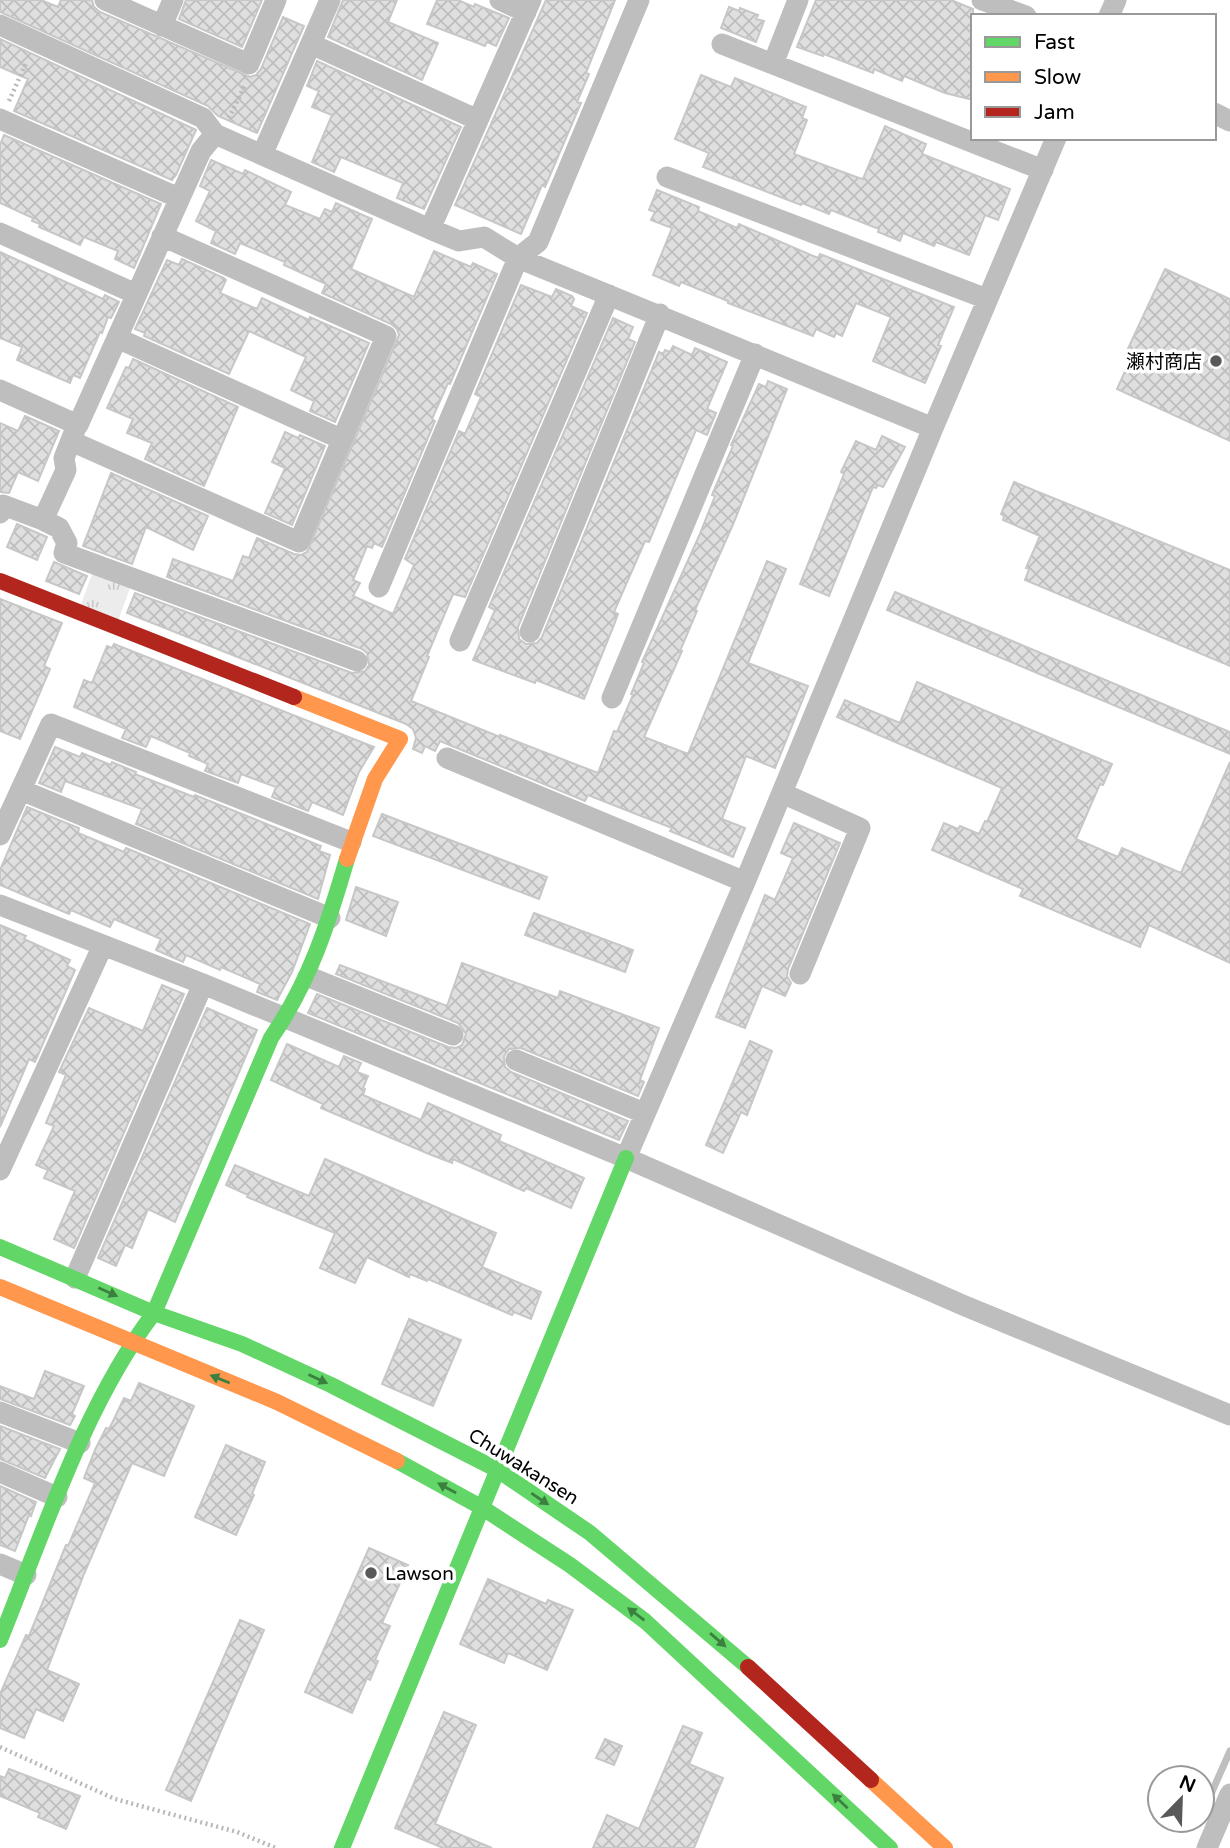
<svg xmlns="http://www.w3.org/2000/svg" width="1230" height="1848" font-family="'Varela Round','Noto Sans JP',sans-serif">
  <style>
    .grass { fill: url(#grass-tufts) }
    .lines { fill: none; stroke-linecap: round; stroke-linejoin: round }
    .stream { stroke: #bfbfbf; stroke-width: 7 }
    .building { fill: url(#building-cross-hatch); stroke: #c7c7c7; stroke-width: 2 }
    .path { stroke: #b9b9b9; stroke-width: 4.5; stroke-dasharray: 2 3.5; stroke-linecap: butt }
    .street { stroke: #bebebe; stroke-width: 21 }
    .fast { stroke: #63d668; stroke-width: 16 }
    .slow { stroke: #ff974d; stroke-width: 16 }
    .jam { stroke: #b3261e; stroke-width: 16 }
    .oneway { fill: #3b803e }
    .poi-dot { fill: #595959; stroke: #fff; stroke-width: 2.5 }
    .labels { text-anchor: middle; stroke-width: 7; stroke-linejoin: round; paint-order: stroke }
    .poi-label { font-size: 19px; fill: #000; stroke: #fff; text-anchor: end }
    .street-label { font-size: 19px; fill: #000; stroke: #fff }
  </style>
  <defs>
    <pattern id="grass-tufts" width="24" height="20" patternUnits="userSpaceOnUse" patternTransform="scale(1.75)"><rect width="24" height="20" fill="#ececec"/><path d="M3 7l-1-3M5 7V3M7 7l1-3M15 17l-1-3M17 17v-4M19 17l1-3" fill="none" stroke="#c9c9c9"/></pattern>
    <pattern id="building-cross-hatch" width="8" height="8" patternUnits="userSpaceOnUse" patternTransform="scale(1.75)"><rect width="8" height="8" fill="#dfdfdf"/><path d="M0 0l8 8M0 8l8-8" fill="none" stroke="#bebebe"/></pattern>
  </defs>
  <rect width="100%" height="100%" fill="#fff"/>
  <path class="grass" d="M92,574l38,14 -12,33 -38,-14z"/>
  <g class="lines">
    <path class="stream" d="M1215,1807l-8,-4 23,-52"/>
  </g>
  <path class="building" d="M0,0h41l17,7 3,-7h31l2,7 6,5 150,65 6,-2 5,-6 22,-52 21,9 -47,107 -39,-17 -10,-10 -208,-94z
    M186,0h76l-20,47 -63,-28z
    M343,0h54l-9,22 50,21 -16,37 -94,-43z
    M437,0h21l16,7 1,-3 34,14 -13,28 -9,-4 -2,4 -58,-22z
    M546,0h69l-29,73 3,1 -12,28 4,1 -36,84 -3,-2 -21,49 -66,-29z
    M816,0h135l22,9v91l-28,-7 -41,-17 -2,5 -28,-12 -1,4 -49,-19 -1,2 -26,-9z
    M729,7l10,4 1,-3 18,7 -2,4 8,2 -8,21 -35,-14z
    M0,39l194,90 2,1 -20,45 -4,5 -158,-69 14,-32 -28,-12z
    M317,61l144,66 -37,82 -27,-11 6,-15 -62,-26 -7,15 -22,-10 20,-47 -20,-8 7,-16 -12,-5z
    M701,75l30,12 4,-9 71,29 -4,11 5,2 -13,34 65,24 4,1 22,-53 41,18 -4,10 88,35 -12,31 -13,-5 -16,40 -33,-13 -2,4 -31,-13 -3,8 -22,-9 1,-3 -48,-19 -2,4 -27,-11 -1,2 -98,-38 6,-14 -34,-14z
    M4,135l157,69 -27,64 -19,-9 3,-8 -34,-14 -4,8 -41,-18 1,-3 -8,-3 1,-3 -33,-15v-58z
    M211,160l32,14 2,-4 46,22 -6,13 35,14 5,-10 7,3 4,-9 36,16 -21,50 63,28 20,-46 37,16 2,-4 24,11 -47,110 -2,-1 -16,36 3,2 -53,126 -8,-4 -2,5 -5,-2 -14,34 7,3 -7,13 40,18 21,-49 -9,-6 54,-128 6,3 16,-37 -6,-3 46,-109 31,12 4,-8 16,7 2,3 -3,7 16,7 -122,284 -12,-3 -26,62 2,1 -18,44 89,36v-2l98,38 16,-42 3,1 16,-37 -2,-1 13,-31 -2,-1 57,-126 16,-40 -3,-1 21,-49 -2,-1 28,-61 7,3 2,-6 19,8 -53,133 -39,88 2,1 -17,40h2l-38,86 44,17 79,-193 19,8 -38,94 60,23 -33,82 -29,-12 -24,63 23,9 -12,29 -63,-26 2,-3 -41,-16 -43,-17 -3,6 -145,-60 -5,10 -10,-5 -3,7 -9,-4 3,-11 -3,-9 -7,-5 -279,-111 8,-20 217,80 13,-2 4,-6 -2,-12 -5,-4 -195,-72 6,-18 60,22 10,-25 6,2 8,-20 37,16 7,1 6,-3 92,-217 -2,-6 -6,-5 -69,-31 4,-9 -42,-19 1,-3 -45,-19 -5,11 -24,-11 5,-12 -20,-10 14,-30 -10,-5z
    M657,190l42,17 -1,4 39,17 2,-4 79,34 2,-4 134,53 -16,38 3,1 -16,37 -52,-22 18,-44 -35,-14 -14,33 -6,-3 -2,4 -18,-8 -3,7 -85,-33v-2l-47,-19 -2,4 -26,-11 19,-47 -21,-8 4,-8 -6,-2z
    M0,252l103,47 2,-4 14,7 -8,16 -3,-1 -6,16 -2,-1 -20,46 -7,-3 -3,8 -53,-23 5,-13 -22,-9z
    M182,259l42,19 2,2 -6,13 37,16 5,-11 47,22 1,-3 59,26 -34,79 -25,-11 4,-10 -23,-11 15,-33 -57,-26 -20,43 -85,-38 1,-3 -10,-4 32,-69 12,5z
    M1165,269l65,30v142l-113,-52 14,-31 -6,-3z
    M613,318l20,9 -5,12 7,3 -117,285 1,12 7,5 11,-1 5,-6 117,-285 4,2 2,-4 5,2 3,-6 19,9 3,-7 32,14 -20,47 9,4 -9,22 -11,-5 -47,112 -4,-1 -31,71 4,2 -4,11 -30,74 -48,-19 -1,3 -62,-23 22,-50 -6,-3z
    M133,359l105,48 -34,79 -59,-27 7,-16 -25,-10 6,-14 -26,-11 19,-41 3,1z
    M25,416l34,15 -21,50 -20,-9 -9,21 -9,-1v-69l18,8z
    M285,432l13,6 2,-3 25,11 -33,79 -27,-12 20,-45 -13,-6z
    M882,436l23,11 -22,40 -5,-2 -2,3 -3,-1 -44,109 -29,-12 44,-110 -3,-2 15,-31 20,9z
    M111,473l97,43 -15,34 -47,-23 -14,37 -49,-18z
    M1014,482l216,88v96l-205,-86 4,-11 -3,-1 14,-32 -37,-16 1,-4 -3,-2z
    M17,524l30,13 -10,23 -30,-13z
    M54,562l33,14 -8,18 -33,-13z
    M895,592l335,140v22l-343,-144z
    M0,599l62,24 -18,43 6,3 -30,70 -20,-8z
    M114,644l260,103 -15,25 -16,43 -31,-13 -4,9 -36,-14 4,-10 -35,-13 -3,9 -33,-12 3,-7 -19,-8 1,-3 -39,-17 -5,11 -24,-9 4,-9 -52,-22 10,-27 8,3 15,-37 5,2z
    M917,682l195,82 -9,21 -3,-1 -24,55 42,18 4,-9 59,25 49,-111v201l-81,-38 -9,22 -120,-51 3,-7 -91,-39 12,-27 14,6 2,-3 19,8 6,-13 2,1 15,-34 -165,-71 8,-17 55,23z
    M55,747l25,10 2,-4 29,12 1,-3 24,10 -1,2 59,23 1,-2 126,51 -2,5 11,4 -12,44 -182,-75 6,-15 -77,-28 -4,11 -22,-9z
    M27,807l52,21 -1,5 46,19 2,-4 184,76 -18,48 -15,28 -20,-8 3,-8 -39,-17 -1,3 -34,-15 -3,7 -27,-12 5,-11 -47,-20 -4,8 -39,-17 -2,4 -69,-29v-15z
    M382,814l165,63 -8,22 -166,-63z
    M794,823l46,20 -52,126 -1,7 4,7 -6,13 -23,-10 -17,42 -29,-11 49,-122 10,5 18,-42 -12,-5z
    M356,887l42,15 -12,34 -40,-16z
    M534,913l99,37 -8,22 -100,-37z
    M0,925l26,11 -2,3 46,21 -3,6 8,4 -40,92 -6,-3 -29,68z
    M462,963l96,35 2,-7 99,37 -19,52 4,2 -6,14 -117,-48 -12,1 -5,7 1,11 6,5 117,49 -9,19 -311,-127 9,-19 131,53 8,1 6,-3 4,-11 -8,-11 -122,-49 4,-9 107,41z
    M162,985l22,9 -110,254 -20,-9 21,-48 -31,-13 4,-8 -12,-5 18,-39 -8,-3 20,-48 -7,-3 30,-64 54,23z
    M207,1008l50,22 -82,192 -27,-13 -16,39 -7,-3 -9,21 -18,-8z
    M750,1041l22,10 -25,64 -6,-3 -18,41 -17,-8z
    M287,1044l52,23 5,-11 17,7 -4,9 11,4 -5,12 2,1 -2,6 58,25 7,-17 73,32 -2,6 85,37 -13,30 -45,-20 -2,3 -71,-32 -1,4 -23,-9 -108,-46 2,-4 -52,-24z
    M325,1159l171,74 -14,34 59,25 -10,27 -17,-7 -2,3 -84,-36 -1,2 -17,-7 -1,3 -42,-20 -12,26 -35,-15 15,-35 -88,-36 1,-2 -22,-10 9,-20 74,31z
    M409,1319l52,21 -28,66 -51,-22z
    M45,1371l39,15 -12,28 3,2 -5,9 -70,-26v-13l34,13z
    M139,1383l55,23 -30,70 -32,-13 -48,111 -37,96 32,14 -16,37 -27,-12 -12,29 -24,-10v-34l26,-59 3,1 37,-91 2,1 27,-63 -11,-5 11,-28 11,-22 3,1 5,-10 10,-21 7,3z
    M0,1426l60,23 -15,29 -45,-19z
    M226,1445l39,17 -13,32 2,1 -18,40 -41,-18z
    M0,1486l36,16 -5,14 -2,-1 -14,36 -15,-6z
    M369,1548l39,17 -26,58 8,3 -15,34 3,1 -8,19 -3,-2 -15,35 -47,-21z
    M488,1579l58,25 2,-4 25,10 -26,60 -39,-17 -4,10 -44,-19z
    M240,1620l24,10 -73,171 -25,-11z
    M444,1712l32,13 -41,99 57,24h-49l-48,-20z
    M683,1726l19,7 -13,31 34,14 -29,70h-101l14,-33 32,14z
    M605,1739l17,7 -8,19 -18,-7z
    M9,1769l71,27 -14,33 -28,-12 2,-4 -40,-17v-20l5,2z"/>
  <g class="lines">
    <path class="path" d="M9,101l18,-40
      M229,118l16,-33
      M0,1747l115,52 122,33 39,16"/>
    <path class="street" d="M105,0l144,64 27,-64
      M500,0l26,12
      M798,0l-25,64 270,106
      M982,0l44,16
      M1109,16l7,-16
      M0,25l203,93 12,16 215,95 29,12 25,-4 34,21 415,170
      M162,26l11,-26
      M311,44l167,76
      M722,44l51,20
      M1214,113l16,8
      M0,119l179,79
      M262,155l68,-155
      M667,177l320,122
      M430,229l101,-229
      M0,233l136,61
      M117,338l224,101
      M0,390l78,35 123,-274 14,-17
      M71,441l228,101 87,-206 -224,-100
      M0,513l3,-8 40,15 23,-50 -2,-12 11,-28
      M43,520l16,8 8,15 -3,10 293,108
      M379,587l139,-329 20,-16 101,-242
      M530,632l130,-318
      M460,641l149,-346
      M612,698l143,-344
      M447,758l298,124
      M21,790l309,128
      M782,793l78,35 -60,146
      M0,835l51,-111 300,118
      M0,905l203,79 423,174 339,148 265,109
      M309,977l144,58
      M516,1060l128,53
      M626,1158l119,-276 188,-454 123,-290
      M0,1170l103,-225
      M75,1278l128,-294
      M0,1412l80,31
      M0,1472l57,25
      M0,1564l26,11
      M1207,1848l23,-54"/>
    <path class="fast" d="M0,1247l154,66 88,31 89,41 165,84 94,64 158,134
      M397,1461l84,46 89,58 75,56 245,227
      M0,1640c43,-106 85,-237 154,-327l117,-275c39,-57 57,-114 76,-179
      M342,1848l284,-690"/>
    <path class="slow" d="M294,697l106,42 -25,40 -28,80
      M0,1287l277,115 120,59
      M871,1780l74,68"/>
    <path class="jam" d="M0,581l294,116
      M748,1667l123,113"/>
  </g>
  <defs><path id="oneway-solid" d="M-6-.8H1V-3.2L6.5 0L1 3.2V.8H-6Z" transform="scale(1.75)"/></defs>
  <g class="oneway">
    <use href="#oneway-solid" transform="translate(108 1292) rotate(24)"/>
    <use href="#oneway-solid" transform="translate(220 1379) rotate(-158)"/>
    <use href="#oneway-solid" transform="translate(318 1379) rotate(25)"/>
    <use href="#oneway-solid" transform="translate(447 1488) rotate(-151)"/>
    <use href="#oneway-solid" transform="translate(540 1499) rotate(34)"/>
    <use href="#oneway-solid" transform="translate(636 1614) rotate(-143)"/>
    <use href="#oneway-solid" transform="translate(718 1640) rotate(41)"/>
    <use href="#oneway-solid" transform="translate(840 1801) rotate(-137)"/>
  </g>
  <g class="poi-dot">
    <circle cx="1216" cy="361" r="7"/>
    <circle cx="371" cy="1573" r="7"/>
  </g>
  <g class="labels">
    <g class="poi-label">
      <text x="1202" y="368">瀬村商店</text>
      <text x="385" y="1580" text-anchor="start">Lawson</text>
    </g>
    <g class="street-label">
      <text transform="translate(524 1466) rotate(32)" y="7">Chuwakansen</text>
    </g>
  </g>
  <rect x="971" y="14" width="245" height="126" fill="#ffffff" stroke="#999999" stroke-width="2"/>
  <rect x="985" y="37" width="35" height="10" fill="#63d668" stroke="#999999" stroke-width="2"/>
  <text x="1034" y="49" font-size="21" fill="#000000">Fast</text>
  <rect x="985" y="72" width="35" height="10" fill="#ff974d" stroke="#999999" stroke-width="2"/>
  <text x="1034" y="84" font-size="21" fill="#000000">Slow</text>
  <rect x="985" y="107" width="35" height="10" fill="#b3261e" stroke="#999999" stroke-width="2"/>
  <text x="1034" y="119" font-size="21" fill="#000000">Jam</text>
  <g transform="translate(1181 1799) rotate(23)"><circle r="33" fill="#ffffff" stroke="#999999" stroke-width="2"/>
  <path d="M0-5L12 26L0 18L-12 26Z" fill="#595959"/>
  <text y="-10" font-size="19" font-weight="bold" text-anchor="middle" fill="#000000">N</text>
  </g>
</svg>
